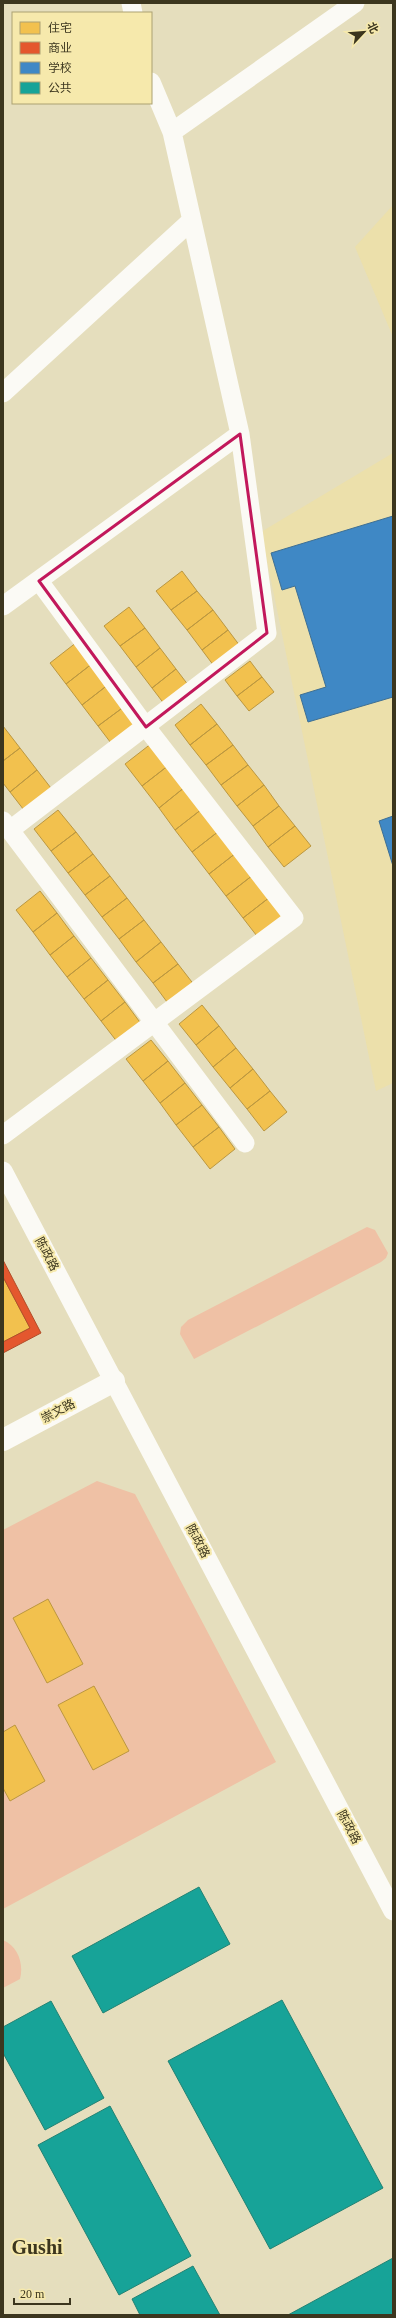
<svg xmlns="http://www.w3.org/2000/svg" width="396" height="2318" font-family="'Times New Roman','Noto Sans SC',serif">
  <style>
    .built { fill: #ece0ab }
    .green { fill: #efc1a5 }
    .homes { fill: #f2c14e; stroke: #bb9740 }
    .shops { fill: #e4572e; stroke: #b24d29 }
    .schools { fill: #3f88c5; stroke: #3e6f93 }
    .public { fill: #17a398; stroke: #228273 }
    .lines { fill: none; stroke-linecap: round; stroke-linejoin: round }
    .minor { stroke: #fbfaf5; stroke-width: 19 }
    .major { stroke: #fbfaf5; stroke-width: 22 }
    .marked { fill: none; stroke: #c2185b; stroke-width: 3; stroke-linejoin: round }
    .labels { text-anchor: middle; stroke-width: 4; stroke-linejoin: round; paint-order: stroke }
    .street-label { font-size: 12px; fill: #3c361e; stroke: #f6e9ac }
    .town-label { font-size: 20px; font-weight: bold; fill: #3c361e; stroke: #f6e9ac }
  </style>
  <rect width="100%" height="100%" fill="#e5debd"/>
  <path class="built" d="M393,205v132l-38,-90z
    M393,453v630l-17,8 -115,-559z"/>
  <path class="green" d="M367,1227l8,3 13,23 -2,5 -5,4 -187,97 -14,-25 1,-7 7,-7z
    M97,1481l38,13 141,268 -273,147v-379z
    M3,1940c15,6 21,24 17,39l-17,9z"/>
  <path class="homes" d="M182,571l15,20 -26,19 -15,-19z
    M197,591l16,19 -26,20 -16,-20z
    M129,607l16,21 -25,18 -16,-20z
    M213,610l15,20 -26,20 -15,-20z
    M145,628l15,20 -24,19 -16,-21z
    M228,630l15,20 -26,20 -15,-20z
    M77,642l16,21 -27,21 -16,-21z
    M160,648l16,21 -24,19 -16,-21z
    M250,661l12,16 -25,19 -12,-16z
    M93,663l16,21 -27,21 -16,-21z
    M176,669l16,21 -24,19 -16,-21z
    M262,677l12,15 -25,19 -12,-15z
    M109,684l16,22 -27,20 -16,-21z
    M201,704l16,20 -27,21 -15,-20z
    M125,706l16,21 -27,20 -16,-21z
    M217,724l16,21 -27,20 -16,-20z
    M3,726l17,22 -17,13z
    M152,743l17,22 -27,21 -17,-22z
    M233,745l15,20 -27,20 -15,-20z
    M20,748l17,22 -27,22 -7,-9v-22z
    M169,765l16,22 -26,21 -17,-22z
    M248,765l16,20 -27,21 -16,-21z
    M37,770l17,22 -27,22 -17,-22z
    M264,785l15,21 -26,20 -16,-20z
    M185,787l17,22 -27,21 -16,-22z
    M279,806l16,20 -27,21 -15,-21z
    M202,809l17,22 -27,21 -17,-22z
    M58,810l18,22 -25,19 -17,-22z
    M295,826l16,20 -27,21 -16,-20z
    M219,831l17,22 -27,21 -17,-22z
    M76,832l17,22 -25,19 -17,-22z
    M236,853l17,22 -27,21 -17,-22z
    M93,854l17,22 -25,19 -17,-22z
    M253,875l17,22 -27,21 -17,-22z
    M110,876l17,22 -25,19 -17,-22z
    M40,891l17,22 -24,19 -17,-22z
    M270,897l17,22 -27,21 -17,-22z
    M127,898l17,22 -25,19 -17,-22z
    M57,913l17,23 -24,19 -17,-23z
    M144,920l17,22 -25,20 -17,-23z
    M74,936l17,22 -24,19 -17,-22z
    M161,942l17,22 -25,19 -17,-21z
    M91,958l17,22 -24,19 -17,-22z
    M178,964l17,22 -25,20 -17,-23z
    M108,980l17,22 -24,19 -17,-22z
    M125,1002l17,23 -24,18 -17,-22z
    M202,1005l17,21 -23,19 -17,-21z
    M219,1026l17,22 -23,19 -17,-22z
    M151,1040l17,21 -25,20 -17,-22z
    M236,1048l17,21 -23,19 -17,-21z
    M168,1061l17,22 -25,20 -17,-22z
    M253,1069l17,22 -23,18 -17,-21z
    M185,1083l17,22 -26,20 -16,-22z
    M270,1091l17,21 -23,19 -17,-22z
    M202,1105l17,22 -26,20 -17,-22z
    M219,1127l16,22 -25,20 -17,-22z
    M3,1277l27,51 -27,14z
    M48,1599l35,65 -36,19 -34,-65z
    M94,1686l35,65 -36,19 -35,-65z
    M15,1725l30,56 -35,20 -7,-13v-56z"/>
  <path class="shops" d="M3,1260l38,73 -38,20v-11l27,-14 -27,-51z"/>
  <path class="schools" d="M393,516v181l-85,25 -8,-27 26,-8 -31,-101 -13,4 -11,-37z
    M393,816v50l-14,-45z"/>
  <path class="public" d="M199,1887l31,57 -127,69 -31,-57z
    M282,2000l101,188 -113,61 -102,-188z
    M51,2001l53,97 -59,32 -42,-77v-26z
    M110,2106l81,150 -72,39 -81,-150z
    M393,2258v57h-105z
    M193,2266l27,49h-80l-8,-16z"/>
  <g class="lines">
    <path class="minor" d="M131,3l2,10
      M151,82l21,50
      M3,393l189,-173
      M3,606l237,-172
      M3,821l242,322
      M10,830l257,-197 -27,-199 -68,-302 183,-129
      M3,1135l291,-217 -148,-191 -107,-146
      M3,1171l390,740"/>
    <path class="major" d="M3,1440l111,-59"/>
  </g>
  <path class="marked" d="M240,434l27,199 -121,94 -107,-146z"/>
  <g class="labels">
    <g class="street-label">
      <text transform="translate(47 1254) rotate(62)" y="4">陈政路</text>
      <text transform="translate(58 1411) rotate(-28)" y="4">崇文路</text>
      <text transform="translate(198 1541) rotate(62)" y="4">陈政路</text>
      <text transform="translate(349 1827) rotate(62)" y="4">陈政路</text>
    </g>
    <g class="town-label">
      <text x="37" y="2254">Gushi</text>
    </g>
  </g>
  <rect width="396" height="2318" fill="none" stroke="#3c361e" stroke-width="8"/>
  <rect x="12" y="12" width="140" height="92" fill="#f6e9ac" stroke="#aca173"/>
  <rect x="20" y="22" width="20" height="12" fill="#f2c14e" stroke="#aca173"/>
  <text x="48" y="32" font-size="12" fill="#3c361e">住宅</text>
  <rect x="20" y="42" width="20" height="12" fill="#e4572e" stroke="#aca173"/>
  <text x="48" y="52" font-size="12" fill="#3c361e">商业</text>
  <rect x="20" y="62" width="20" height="12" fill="#3f88c5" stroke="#aca173"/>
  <text x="48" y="72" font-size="12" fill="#3c361e">学校</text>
  <rect x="20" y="82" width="20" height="12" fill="#17a398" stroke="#aca173"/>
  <text x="48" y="92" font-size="12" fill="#3c361e">公共</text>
  <g transform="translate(364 32) rotate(64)" stroke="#f6e9ac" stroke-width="3" paint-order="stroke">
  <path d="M0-3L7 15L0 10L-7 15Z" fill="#3c361e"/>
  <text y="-6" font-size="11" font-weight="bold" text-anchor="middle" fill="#3c361e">北</text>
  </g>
  <path d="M14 2298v6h56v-6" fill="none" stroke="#3c361e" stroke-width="2"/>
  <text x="20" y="2298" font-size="12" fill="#3c361e" stroke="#f6e9ac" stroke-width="3" paint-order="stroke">20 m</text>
</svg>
